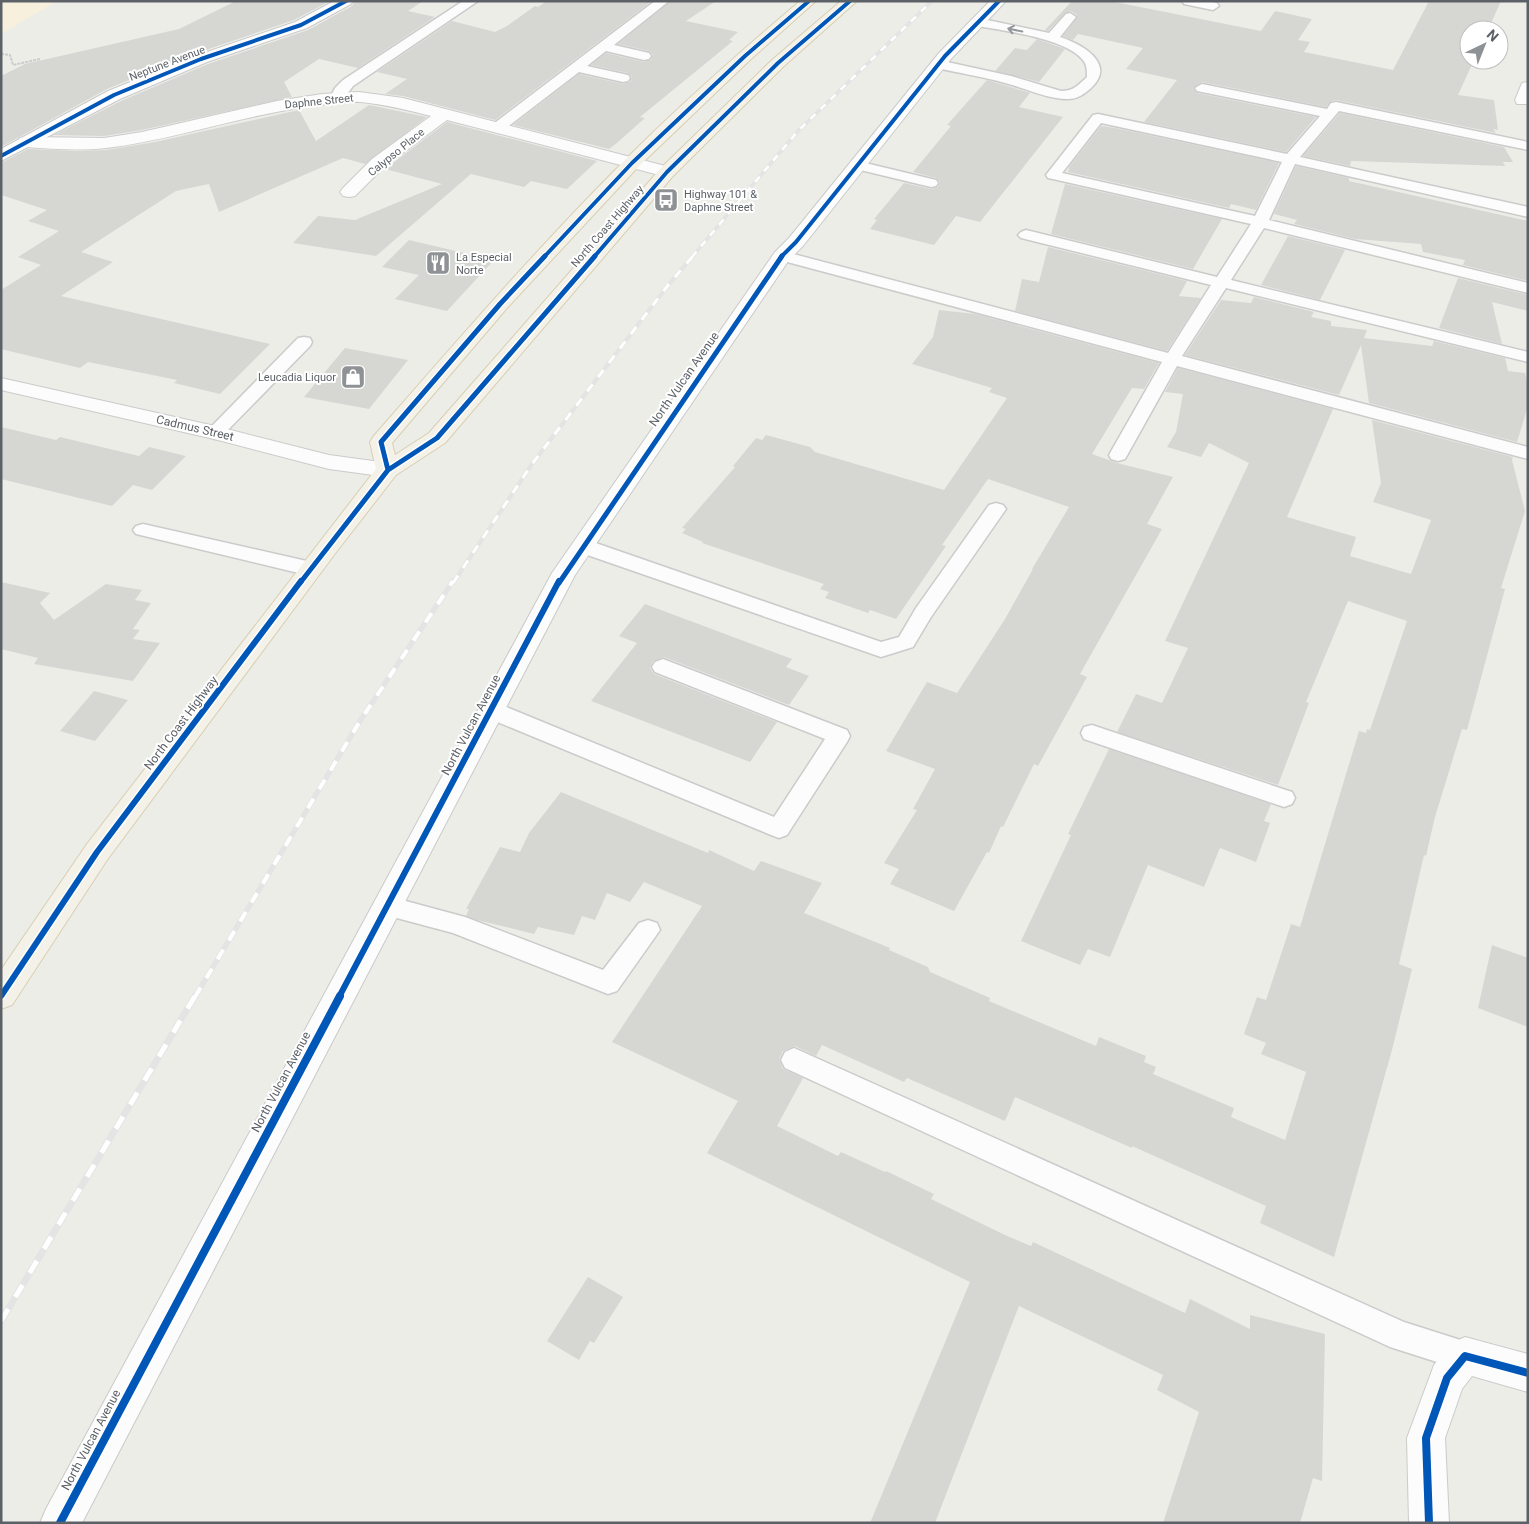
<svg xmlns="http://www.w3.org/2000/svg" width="1529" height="1524" font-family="Roboto,sans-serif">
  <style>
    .sand { fill: #f6f0dc }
    .building { fill: #d6d6d3 }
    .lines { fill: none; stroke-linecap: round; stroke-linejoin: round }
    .lane-casing { stroke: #cacbca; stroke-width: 3 }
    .street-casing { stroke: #cacbca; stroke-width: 2 }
    .secondary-casing { stroke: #c9cac9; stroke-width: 2 }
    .primary-casing { stroke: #d7ceb4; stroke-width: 2 }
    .path { stroke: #c9cecb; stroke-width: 2; stroke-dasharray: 3 1; stroke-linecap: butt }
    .lane { fill: #fcfcfc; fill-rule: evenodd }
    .street { fill: #fcfcfc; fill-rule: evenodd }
    .secondary { fill: #fcfcfc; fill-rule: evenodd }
    .primary { fill: #f3f1e8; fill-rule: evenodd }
    .rail-far3-casing { stroke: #e4e4e4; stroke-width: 4 }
    .rail-far2-casing { stroke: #e4e4e4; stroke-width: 4.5 }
    .rail-far1-casing { stroke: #e4e4e4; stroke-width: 5.5 }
    .rail-casing { stroke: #e4e4e4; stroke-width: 7 }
    .rail-far3 { stroke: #fff; stroke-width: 2.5; stroke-dasharray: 7; stroke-linecap: butt }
    .rail-far2 { stroke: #fff; stroke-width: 3; stroke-dasharray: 9; stroke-linecap: butt }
    .rail-far1 { stroke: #fff; stroke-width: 4; stroke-dasharray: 11; stroke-linecap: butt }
    .rail { stroke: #fff; stroke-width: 5; stroke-dasharray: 14; stroke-linecap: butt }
    .cycleway-far3-casing { stroke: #fff; stroke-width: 5.5 }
    .cycleway-far2-casing { stroke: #fff; stroke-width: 8 }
    .cycleway-far1-casing { stroke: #fff; stroke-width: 9 }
    .cycleway-casing { stroke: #fff; stroke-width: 11 }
    .cycleway-far3 { stroke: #0057b8; stroke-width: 4 }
    .cycleway-far2 { stroke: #0057b8; stroke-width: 5 }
    .cycleway-far1 { stroke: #0057b8; stroke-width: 6 }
    .cycleway { stroke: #0057b8; stroke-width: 8 }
    .oneway { stroke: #94979b }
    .labels { text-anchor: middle; stroke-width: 4; stroke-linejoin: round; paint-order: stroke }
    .far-street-label { font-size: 11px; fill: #5c6167; stroke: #fff }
    .far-poi-label { font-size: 11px; fill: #5c6167; stroke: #fff; text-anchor: start }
    .street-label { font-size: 12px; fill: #5c6167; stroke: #fff }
  </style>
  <rect width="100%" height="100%" fill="#edede8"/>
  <path class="sand" d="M1,1h56l-56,33z"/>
  <path class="building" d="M236,1h94l-36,19 -100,34 -87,35 -106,58v-71l24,-12 154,-35z
    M355,1h68l-15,10 27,6 -77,51 -39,-9 -35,23 8,15 -150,33 -38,6 -50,-1 67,-34 87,-37 100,-34 44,-24z
    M547,1h105l-157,119 -92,-24 -18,-2 22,-15 -30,-7 75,-51 43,11 12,-6 28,-20 3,1z
    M671,1h45l-30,20 52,11 -9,8 4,1 -93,76 5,1 -27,24 -9,7 -96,-24 66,-51 44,10 7,-2 2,-5 -4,-4 -37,-8 15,-12 38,9 7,-2 2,-5 -4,-4 -31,-7z
    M1072,1h38l151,30 14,-20 37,8 -14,21 12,2 -6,10 89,18 36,-69h72l-13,29h-19v30h5l-16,35 36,5 4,30 -5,-1 3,4 -160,-33 -5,1 -5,6 -124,-25 -9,6 4,5 119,24 -30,35 -142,-30 33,-42 -51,-11 17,-21 -65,-14 -5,6 -10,-4 14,-18v-3l-6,-4 -6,2 -17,18 -3,-1z
    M1037,39l28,10 -26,33 -44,-11 20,-23 12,2z
    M987,80l43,13 -11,14 44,10 -83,105 -24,-6 -22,29 -64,-16 7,-9 -3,-1 30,-36 27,6 7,-2 2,-5 -4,-4 -23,-6 38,-46 -4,-1z
    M369,105l58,12 -62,47 -22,-6 -124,54 -10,-28 -33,7 -95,61 32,10 -52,34 209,48 -50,50 -46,-11 3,-3 -89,-18 -8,6 -79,-19v-59l40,-25 -23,-8 41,-26 -31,-10 19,-11 -46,-15v-32l27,-14 48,2 30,-1 49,-8 144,-32 17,31z
    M1340,113l164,34 9,15h-10l2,4 -154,-5 -1,5 -47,-10z
    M447,122l150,39 -30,28 -36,-8 -7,6 -53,-13 -95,82 -83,-13 25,-27 37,4 87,-36 -57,-15z
    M1101,126l14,2 164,35 -23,47 -25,-6 -2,4 -161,-36 1,-5z
    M1296,166l53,12v3l179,40v60l-65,-16 2,-5 -42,-8 -2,-8 -66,-5 -61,-15 3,-4 -23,-6z
    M1065,184l157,35 -29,50 -142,-35z
    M1288,236l57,14 -25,50 -59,-15z
    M409,240l85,20 -47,51 -52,-12 24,-24 -37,-8z
    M1048,247l139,34 -8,15 22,2 -34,53 -152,-40 7,-32 17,3z
    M1458,278l70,17v16l-36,-9 10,42 -63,-16z
    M1254,297l60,15 -3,5 20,4v5l36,4 -3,8 68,8 2,-5 71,17 3,13 17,2 3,13v20l-11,36 -148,-39 -8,-58 -22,50 -154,-40 36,-55 30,3z
    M939,310l36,4 184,49 -15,26 -12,-1 -40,66 25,9 56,14 -26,47 15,5 -82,145 7,3 -49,89 -4,-2 -31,63 -2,-1 -12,27 -2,-1 -33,59 -64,-27 9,-15 -15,-6 33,-53 -4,-1 22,-40 -49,-18 41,-69 30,11 48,-74 28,-50h-1l37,-62 -81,-28 -46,66 4,1 -50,73 -26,-9 -2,3 -43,-15 4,-6 -9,-3 4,-5 -122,-41 1,-1 -21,-9 4,-4 -4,-1 53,-61 -2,-1 23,-28 6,2 4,-5 44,12 5,5 129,38 63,-92 -18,-6 3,-4 -80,-24 21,-27z
    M345,348l63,12 -39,49 -65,-12z
    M1178,368l155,41 -46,108 69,20 -6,19 61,18 20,-54 -58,-18 8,-19 -9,-63 141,37 -1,3 13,51 -24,77 4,1 -38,141 -5,-1 -27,88 -9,39 -2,-1 -25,109 13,5 -20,81 -58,207 -74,-34 6,-17 -134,-60v2l-117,-51 -10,24 -98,-43 -3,4 -82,-37 -6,11 -21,-10 -12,5 -4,8 4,10 20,9 -26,48 61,30 3,-4 44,20 1,-1 48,23 -3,5 74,36 26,11 2,-4 152,71 5,-14 60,30v-14l75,19 -3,147 -9,-3 -13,45h-137l36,-111 -42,-22 6,-15 -144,-69 -84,217h-65l100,-241 -263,-129 31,-52 -126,-59 90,-136 -58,-24 -14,20 -23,-9 -12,27 -13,-4 -8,19 -36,-8 -4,7 -57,-14 -11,-4 3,-7h-3l34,-62 20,5 9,-19 32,-41 147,61 1,-3 45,21 7,-10 61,22 -18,30 86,35 -1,2 39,17 2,5 60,26 -1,3 107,45 3,-9 47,19 -2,6 12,5 -3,7 81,34 -3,9 54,23 21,-68 -45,-18 5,-11 -22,-9 13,-37 9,3 25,-76 9,3 59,-196 7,2 1,-4 3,1 37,-109 -59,-20 -42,101 3,1 -31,82 -161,-53 19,-38 26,9 26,-55 -23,-7 84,-178 -40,-20 -8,14 -34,-10 9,-15 7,-38 -18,-2z
    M1,427l55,13 4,-3 79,19 10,-9 37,9 -34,34 -19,-5 -21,21 -111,-27z
    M1,582l49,11 -10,10 14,17 52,-36 36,6 -7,10 16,3 -18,26 7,1 -7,9 27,4 -27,38 -99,-17 4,-6 -37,-9z
    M645,604l147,55 -6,8 23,9 -20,29 -125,-48 -11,4 -3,7 4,6 123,48 -27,40 -159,-61 46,-58 -18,-7z
    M94,691l34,9 -33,41 -35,-10z
    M1109,749l162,55 -7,17 6,2 -14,39 -36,-14 -16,39 -56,-22 -38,92 -22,-8 -8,16 -59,-24 50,-106 -3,-1z
    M1492,945l36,13v69l-50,-19z
    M588,1277l35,20 -29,46 -4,-2 -11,19 -32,-19z"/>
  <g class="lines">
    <defs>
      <path id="lane" d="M463,1h15l-125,85 -11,15h-10l-2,-3 5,-10 8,-8z
        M655,1h14l-55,44 35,8 2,3 -2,3 -5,1 -38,-9 -19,15 41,9 2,3 -2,3 -5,1 -44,-10 -77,59h-10l-2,-3 2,-3z
        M1182,1h26l9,2 2,3 -6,4 -29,-6z
        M1070,13l6,4 -16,20c22,7 57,27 31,51 -7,6 -13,11 -23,11 -21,0 -43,-11 -63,-16 -24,-7 -48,-10 -72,-16l-2,-3 7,-4 73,16 50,15c13,0 17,-6 26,-14 0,-7 0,-13 -5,-18 -18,-21 -77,-28 -104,-33l-6,-4 6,-4 71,15 17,-19z
        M1202,84l125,25 4,-6 5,-1 192,40v8l-189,-39 -39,46 228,50v10l-233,-53 -26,56 259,63v10l-264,-65 -33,52 297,72v10l-302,-74 -44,68 346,91v12l-351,-93 -52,93 -7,2 -7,-2 -2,-4 53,-93 -386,-103 -2,-3 2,-3 6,-2 386,102 43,-68 -190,-47 -3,-3 3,-3 5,-2 191,47 34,-53 -198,-45 -5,-1 -2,-3 47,-60 5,-1 189,40 33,-38 -123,-25 -2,-3zM1101,123l181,39 -27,54 -193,-43z
        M857,161l79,19 2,3 -2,3 -5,1 -79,-19 -2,-3 2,-3z
        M304,337l6,1 2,4 -2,4 -89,91 -6,2 -6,-2 -3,-4 3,-4 89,-91z
        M996,503l7,2 3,4 -75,108 -18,30 -32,10 -305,-106 -3,-5 3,-5 7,-1 7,1 291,101 18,-5 17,-29 73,-103z
        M143,524l168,38 7,2 3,5 -3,5 -7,2 -175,-42 -3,-4 3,-4z
        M663,659l184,71 3,6 -3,6 -60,93 -8,3 -8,-3 -288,-119 -3,-6 3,-6 8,-2 8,2 275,113 51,-78 -170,-67 -3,-5 3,-5z
        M1092,725l200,67 3,6 -3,6 -8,3 -200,-68 -3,-6 3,-6z
        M387,896l78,21 138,53 36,-47 9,-3 9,3 3,7 -43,61 -9,3 -155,-61 -75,-20 -3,-7 3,-7z
        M794,1048l610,274 72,23 4,11 -4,11 -11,4 -75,-24 -605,-279 -4,-8 4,-8z"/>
      <path id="street" d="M1528,82v22h-11l-2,-4 7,-17z
        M359,92l44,6 270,70 3,4 -3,4 -6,1 -220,-57 -63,47 -29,29 -6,1 -6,-1 -3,-4 3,-4 29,-29 59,-43c-24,-6 -47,-12 -71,-14 -20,-1 -41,3 -61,6 -65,10 -128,32 -193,40 -26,3 -54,1 -80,-1l-6,-1 -3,-4 3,-4 6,-1 78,1 38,-6 135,-31 45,-7z
        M1,378l214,48 114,29 59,8 8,2 3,5 -3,5 -8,2 -59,-8 -115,-30 -213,-49z
        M1465,1337l63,17v38l-56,-16 -10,13 -17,49 4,85h-40l-2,-85 27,-73 18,-22z"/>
      <path id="secondary" d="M334,1h19l-2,3 -44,24 -100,34 -87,37 -119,62v-12l107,-58 87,-35 100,-34z
        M990,1h16l-55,58 -148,187 -14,14 -214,315 -493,948h-42l6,-14 506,-936 223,-321 14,-14 150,-185z"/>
      <path id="primary" d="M800,1h16l-65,58 -113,108 -131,141 -115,135 3,12 34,-22 232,-265 111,-108 69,-59h16l-73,65 -111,110 -228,267 -49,32 -59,76 -230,309 -95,145 -11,4v-39l86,-126 289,-375 -6,-27 3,-5c82,-94 164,-189 253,-278 55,-55 114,-107 174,-158z"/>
    </defs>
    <use href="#lane" class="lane-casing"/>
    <use href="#street" class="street-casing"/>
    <use href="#secondary" class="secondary-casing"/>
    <use href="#primary" class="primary-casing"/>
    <path class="path" d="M1,54l9,1 3,10 27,-6"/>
    <use href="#lane" class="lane"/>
    <use href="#street" class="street"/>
    <use href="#secondary" class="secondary"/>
    <use href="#primary" class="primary"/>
    <defs>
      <path id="rail-far3" d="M692,257l106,-126 134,-130"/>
      <path id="rail-far2" d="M453,583l79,-119 137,-180 24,-28"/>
      <path id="rail-far1" d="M195,997l165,-276 93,-140"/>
      <path id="rail" d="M1,1321l194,-325"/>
    </defs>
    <use href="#rail-far3" class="rail-far3-casing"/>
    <use href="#rail-far2" class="rail-far2-casing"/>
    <use href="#rail-far1" class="rail-far1-casing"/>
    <use href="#rail" class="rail-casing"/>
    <use href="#rail-far3" class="rail-far3"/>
    <use href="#rail-far2" class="rail-far2"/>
    <use href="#rail-far1" class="rail-far1"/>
    <use href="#rail" class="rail"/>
    <defs>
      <path id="cycleway-far3" d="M1,156l113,-61 87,-36 100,-34 45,-24
        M544,257l88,-94 113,-107 64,-55
        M594,257l73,-85 111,-109 72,-62
        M781,257l15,-15 149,-186 54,-55"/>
      <path id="cycleway-far2" d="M388,470l-7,-28 119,-138 45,-48
        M300,583l88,-113 49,-32 158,-182
        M559,583l223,-327"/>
      <path id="cycleway-far1" d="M1,996l96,-144 204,-271
        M339,997l220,-416"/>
      <path id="cycleway" d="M60,1523l280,-527
        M1429,1523l-3,-85 21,-60 18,-22 63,17"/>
    </defs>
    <use href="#cycleway-far3" class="cycleway-far3-casing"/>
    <use href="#cycleway-far2" class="cycleway-far2-casing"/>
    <use href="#cycleway-far1" class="cycleway-far1-casing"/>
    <use href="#cycleway" class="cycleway-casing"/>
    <use href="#cycleway-far3" class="cycleway-far3"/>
    <use href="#cycleway-far2" class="cycleway-far2"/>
    <use href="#cycleway-far1" class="cycleway-far1"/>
    <use href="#cycleway" class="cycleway"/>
  </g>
  <defs><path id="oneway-shaft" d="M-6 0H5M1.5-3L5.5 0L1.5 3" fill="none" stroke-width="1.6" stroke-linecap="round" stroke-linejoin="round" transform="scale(1.25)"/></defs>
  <use class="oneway" href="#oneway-shaft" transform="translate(1015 30) rotate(-168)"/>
  <defs>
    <symbol id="bus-square" viewBox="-11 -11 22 22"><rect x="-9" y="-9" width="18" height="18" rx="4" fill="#8f9294" stroke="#fff"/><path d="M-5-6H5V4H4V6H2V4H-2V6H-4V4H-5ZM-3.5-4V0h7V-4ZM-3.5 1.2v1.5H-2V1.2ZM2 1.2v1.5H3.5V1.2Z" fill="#fff"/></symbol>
    <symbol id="restaurant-square" viewBox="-11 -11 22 22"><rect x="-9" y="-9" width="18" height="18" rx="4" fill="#8f9294" stroke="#fff"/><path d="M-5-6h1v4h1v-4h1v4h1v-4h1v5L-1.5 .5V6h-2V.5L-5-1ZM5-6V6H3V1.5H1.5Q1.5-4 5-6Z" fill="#fff"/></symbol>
    <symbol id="shop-square" viewBox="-11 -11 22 22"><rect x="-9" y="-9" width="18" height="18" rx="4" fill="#8f9294" stroke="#fff"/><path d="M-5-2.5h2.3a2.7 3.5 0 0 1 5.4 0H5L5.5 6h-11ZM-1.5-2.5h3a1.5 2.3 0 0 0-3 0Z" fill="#fff"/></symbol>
  </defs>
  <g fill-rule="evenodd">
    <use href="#bus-square" x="652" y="186" width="28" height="28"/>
    <use href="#restaurant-square" x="424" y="249" width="28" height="28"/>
    <use href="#shop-square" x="339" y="363" width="28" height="28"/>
  </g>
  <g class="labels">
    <g class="far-street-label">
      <text transform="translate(167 63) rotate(-21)" y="4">Neptune Avenue</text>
      <text transform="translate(319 101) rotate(-6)" y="4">Daphne Street</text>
      <text transform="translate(396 152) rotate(-39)" y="4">Calypso Place</text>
      <text transform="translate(607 226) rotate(-49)" y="4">North Coast Highway</text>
    </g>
    <g class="far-poi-label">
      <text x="684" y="198">Highway 101 &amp;<tspan x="684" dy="13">Daphne Street</tspan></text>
      <text x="456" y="261">La Especial<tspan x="456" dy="13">Norte</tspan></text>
      <text x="336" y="381" text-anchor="end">Leucadia Liquor</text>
    </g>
    <g class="street-label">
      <text transform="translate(684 379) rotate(-55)" y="4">North Vulcan Avenue</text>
      <text transform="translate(195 428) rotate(13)" y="4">Cadmus Street</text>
      <text transform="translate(181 723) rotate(-53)" y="4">North Coast Highway</text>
      <text transform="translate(471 725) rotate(-62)" y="4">North Vulcan Avenue</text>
      <text transform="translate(281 1082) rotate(-62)" y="4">North Vulcan Avenue</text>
      <text transform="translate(91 1440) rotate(-62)" y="4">North Vulcan Avenue</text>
    </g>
  </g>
  <rect width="1529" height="1524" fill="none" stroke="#5c6167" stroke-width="5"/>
  <g transform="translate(1484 45) rotate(43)"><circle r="24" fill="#ffffff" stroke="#bec0c2"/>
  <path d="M0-4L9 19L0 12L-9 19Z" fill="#8f9294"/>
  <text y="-8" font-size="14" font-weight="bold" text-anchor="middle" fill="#5c6167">N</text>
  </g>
</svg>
